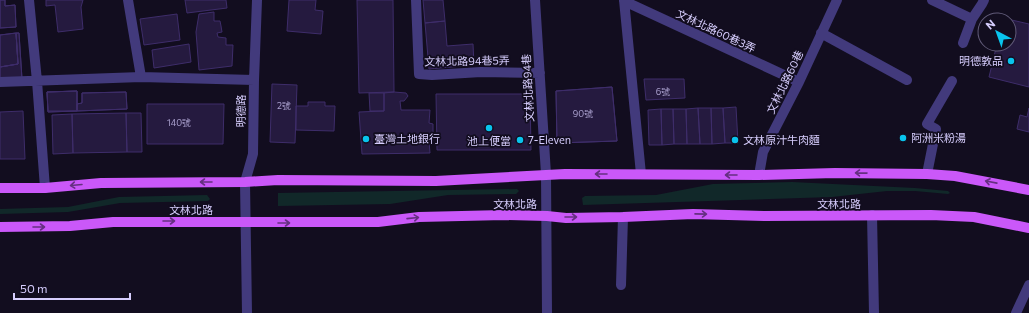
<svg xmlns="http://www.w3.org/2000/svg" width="1029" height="313" font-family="Commissioner,'Noto Sans TC',sans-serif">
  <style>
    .green { fill: #112829 }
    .building { fill: #251a3f; stroke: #3e2d6a }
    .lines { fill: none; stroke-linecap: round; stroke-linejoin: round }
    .minor { stroke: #423a7c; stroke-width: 10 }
    .major { stroke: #ca58f9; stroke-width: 10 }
    .oneway { stroke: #652f81 }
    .poi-dot { fill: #09c4ed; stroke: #120d1f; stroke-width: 1.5 }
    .labels { text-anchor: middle; stroke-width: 3.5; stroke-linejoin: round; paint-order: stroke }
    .number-label { font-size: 9px; fill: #aaa0ce }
    .street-label { font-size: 11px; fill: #d6cdfd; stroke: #120d1f }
    .poi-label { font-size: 11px; fill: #d6cdfd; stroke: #120d1f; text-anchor: start }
  </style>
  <rect width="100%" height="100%" fill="#120d1f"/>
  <path class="green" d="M792,182l123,6 33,3 2,2 -2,1 -33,-3h-28l-55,6 -249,8 -1,-7 3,-2 71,-1 57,-11z
    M517,189l2,2 -3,3 -68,1 -58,9 -112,2v-13z
    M207,195l3,4 -2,2 -88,2 -52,9 -68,2v-5l68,-2 51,-10z"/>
  <path class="building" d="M0,0h5v6l10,-1 1,22 -16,1z
    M0,0h5v6l10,-1 1,22 -16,1z
    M46,0h37l-2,7 2,22 -25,3 -3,-27 -9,1z
    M185,0h41l1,8 -40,5z
    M289,0h27l-1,10 8,1 -2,23 -34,-3z
    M357,0h36l1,92 -35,1z
    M423,0h20l2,21 -20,2z
    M214,12v9h6l1,5 1,6 -5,1 1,4 8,1v7h7l-1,21 -33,4 -3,-38 3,-18z
    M177,14l3,26 -36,5 -4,-26z
    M1003,18l26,6v63l-40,-10 8,-33h12v-24h-6z
    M445,21l2,25 26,-2 1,21 -45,4 -4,-46z
    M16,33h3l3,46 -22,1v-13l18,-3z
    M16,33l2,31 -18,3v-32z
    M16,33h3l3,46 -22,1v-13l18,-3z
    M16,33l2,31 -18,3v-32z
    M189,44l2,18 -37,6 -2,-18z
    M644,79h40l1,19 -39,2z
    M272,84l25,1 -2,58 -25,-1z
    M612,87l5,54 -60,2 -1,-52z
    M612,87l5,54 -60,2 -1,-52z
    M77,91v20l-29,1 -1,-20z
    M77,91v20l-29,1 -1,-20z
    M77,91v20h-29l-1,-19z
    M126,92l1,17 -50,2v-7l5,-1v-10z
    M126,92l1,17 -50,2v-7l5,-1v-10z
    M394,92l12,1 2,3 -4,5h-4l1,9h29l-1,13 4,1v17h-4l1,12 -68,1 -3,-42 25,-1v-18z
    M369,93h15v18h-14z
    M436,94h94l1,56h-94z
    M308,102h17v4h10l-1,25 -38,-1v-24h12z
    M147,104h77l-1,40h-76z
    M736,107l2,36h-13l-2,-35z
    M698,108l2,36h-13l-1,-35z
    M698,108h13l1,36h-12z
    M711,108h12l2,35 -13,1z
    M1029,108v24l-12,-3 3,-14 7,2z
    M661,109l1,36h-13l-1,-35z
    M661,109h12l1,35 -12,1z
    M673,109h13l1,35h-13z
    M23,111l2,48h-25v-47z
    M126,113l1,39 -54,1 -1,-39z
    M126,113h15l1,39h-15z
    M72,114l1,39 -20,1 -1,-39z"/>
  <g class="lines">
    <path class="minor" d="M29,0l8,81 8,107
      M128,0l13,77
      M416,0l3,74 13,1 49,-3 59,1
      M535,0l11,174 1,139
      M624,0l17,174
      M932,0l40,19
      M624,1l175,81
      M821,33l86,47
      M963,43l9,-24 10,-15 2,-4
      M0,82l141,-5 113,3
      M927,174l9,-45 -9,-5 25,-43
      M759,175l4,-23 36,-70 38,-82
      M872,215l2,98
      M621,285l2,-68
      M247,313l-2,-131 8,-28 1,-74 3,-80
      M1016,313l13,-28"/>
    <path class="major" d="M0,188h45l56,-5 144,-1 33,-2 158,1 129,-7 194,1 76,-2 92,1 28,2 74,14
      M0,227l70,-1 43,-4h265l41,-5 85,-2 43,1 19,2 57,-1 70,-3 71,2 167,-1 43,2 55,11"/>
  </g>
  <defs><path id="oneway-shaft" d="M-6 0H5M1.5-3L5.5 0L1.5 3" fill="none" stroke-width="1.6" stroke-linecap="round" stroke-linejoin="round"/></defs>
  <g class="oneway">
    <use href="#oneway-shaft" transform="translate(861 173) rotate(-179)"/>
    <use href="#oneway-shaft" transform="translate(601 174) rotate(180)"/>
    <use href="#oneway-shaft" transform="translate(731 175) rotate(180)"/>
    <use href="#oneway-shaft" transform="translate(206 182) rotate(180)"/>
    <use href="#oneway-shaft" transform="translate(991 182) rotate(-169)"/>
    <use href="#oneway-shaft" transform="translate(76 185) rotate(175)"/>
    <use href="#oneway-shaft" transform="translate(701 214) rotate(1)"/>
    <use href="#oneway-shaft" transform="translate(571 217)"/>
    <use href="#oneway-shaft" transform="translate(413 218) rotate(-6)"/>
    <use href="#oneway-shaft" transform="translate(169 221)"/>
    <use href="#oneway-shaft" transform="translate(284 223)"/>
    <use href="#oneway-shaft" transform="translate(39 227)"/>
  </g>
  <g class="poi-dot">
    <circle cx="1011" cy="61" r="4"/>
    <circle cx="489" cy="128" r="4"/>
    <circle cx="903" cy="138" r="4"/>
    <circle cx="366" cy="139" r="4"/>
    <circle cx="520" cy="140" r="4"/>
    <circle cx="735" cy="140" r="4"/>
  </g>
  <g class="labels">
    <g class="number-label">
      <text x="663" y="95">6號</text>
      <text x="284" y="109">2號</text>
      <text x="583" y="117">90號</text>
      <text x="179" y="126">140號</text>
    </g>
    <g class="street-label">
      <text transform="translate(716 31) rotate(25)" y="4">文林北路60巷3弄</text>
      <text transform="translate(467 61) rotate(-1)" y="4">文林北路94巷5弄</text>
      <text transform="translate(785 82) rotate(-64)" y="4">文林北路60巷</text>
      <text transform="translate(528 88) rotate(-93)" y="4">文林北路94巷</text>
      <text transform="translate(241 111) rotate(-89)" y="4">明德路</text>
      <text x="515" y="208">文林北路</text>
      <text x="839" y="208">文林北路</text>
      <text x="191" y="214">文林北路</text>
    </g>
    <g class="poi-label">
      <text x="1003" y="65" text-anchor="end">明德敦品</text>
      <text x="911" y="142">阿洲米粉湯</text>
      <text x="374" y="143">臺灣土地銀行</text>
      <text x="528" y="144">7-Eleven</text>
      <text x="743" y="144">文林原汁牛肉麵</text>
      <text x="489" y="145" text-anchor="middle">池上便當</text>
    </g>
  </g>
  <g transform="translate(997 32) rotate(319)"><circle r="19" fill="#120d1f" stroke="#605a78"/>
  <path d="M0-3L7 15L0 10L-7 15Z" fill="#09c4ed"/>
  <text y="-6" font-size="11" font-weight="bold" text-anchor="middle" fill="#d6cdfd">N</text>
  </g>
  <path d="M14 293v6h116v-6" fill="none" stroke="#d6cdfd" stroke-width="2"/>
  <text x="20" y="293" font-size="12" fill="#d6cdfd" stroke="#120d1f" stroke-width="3" paint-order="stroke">50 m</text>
</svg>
